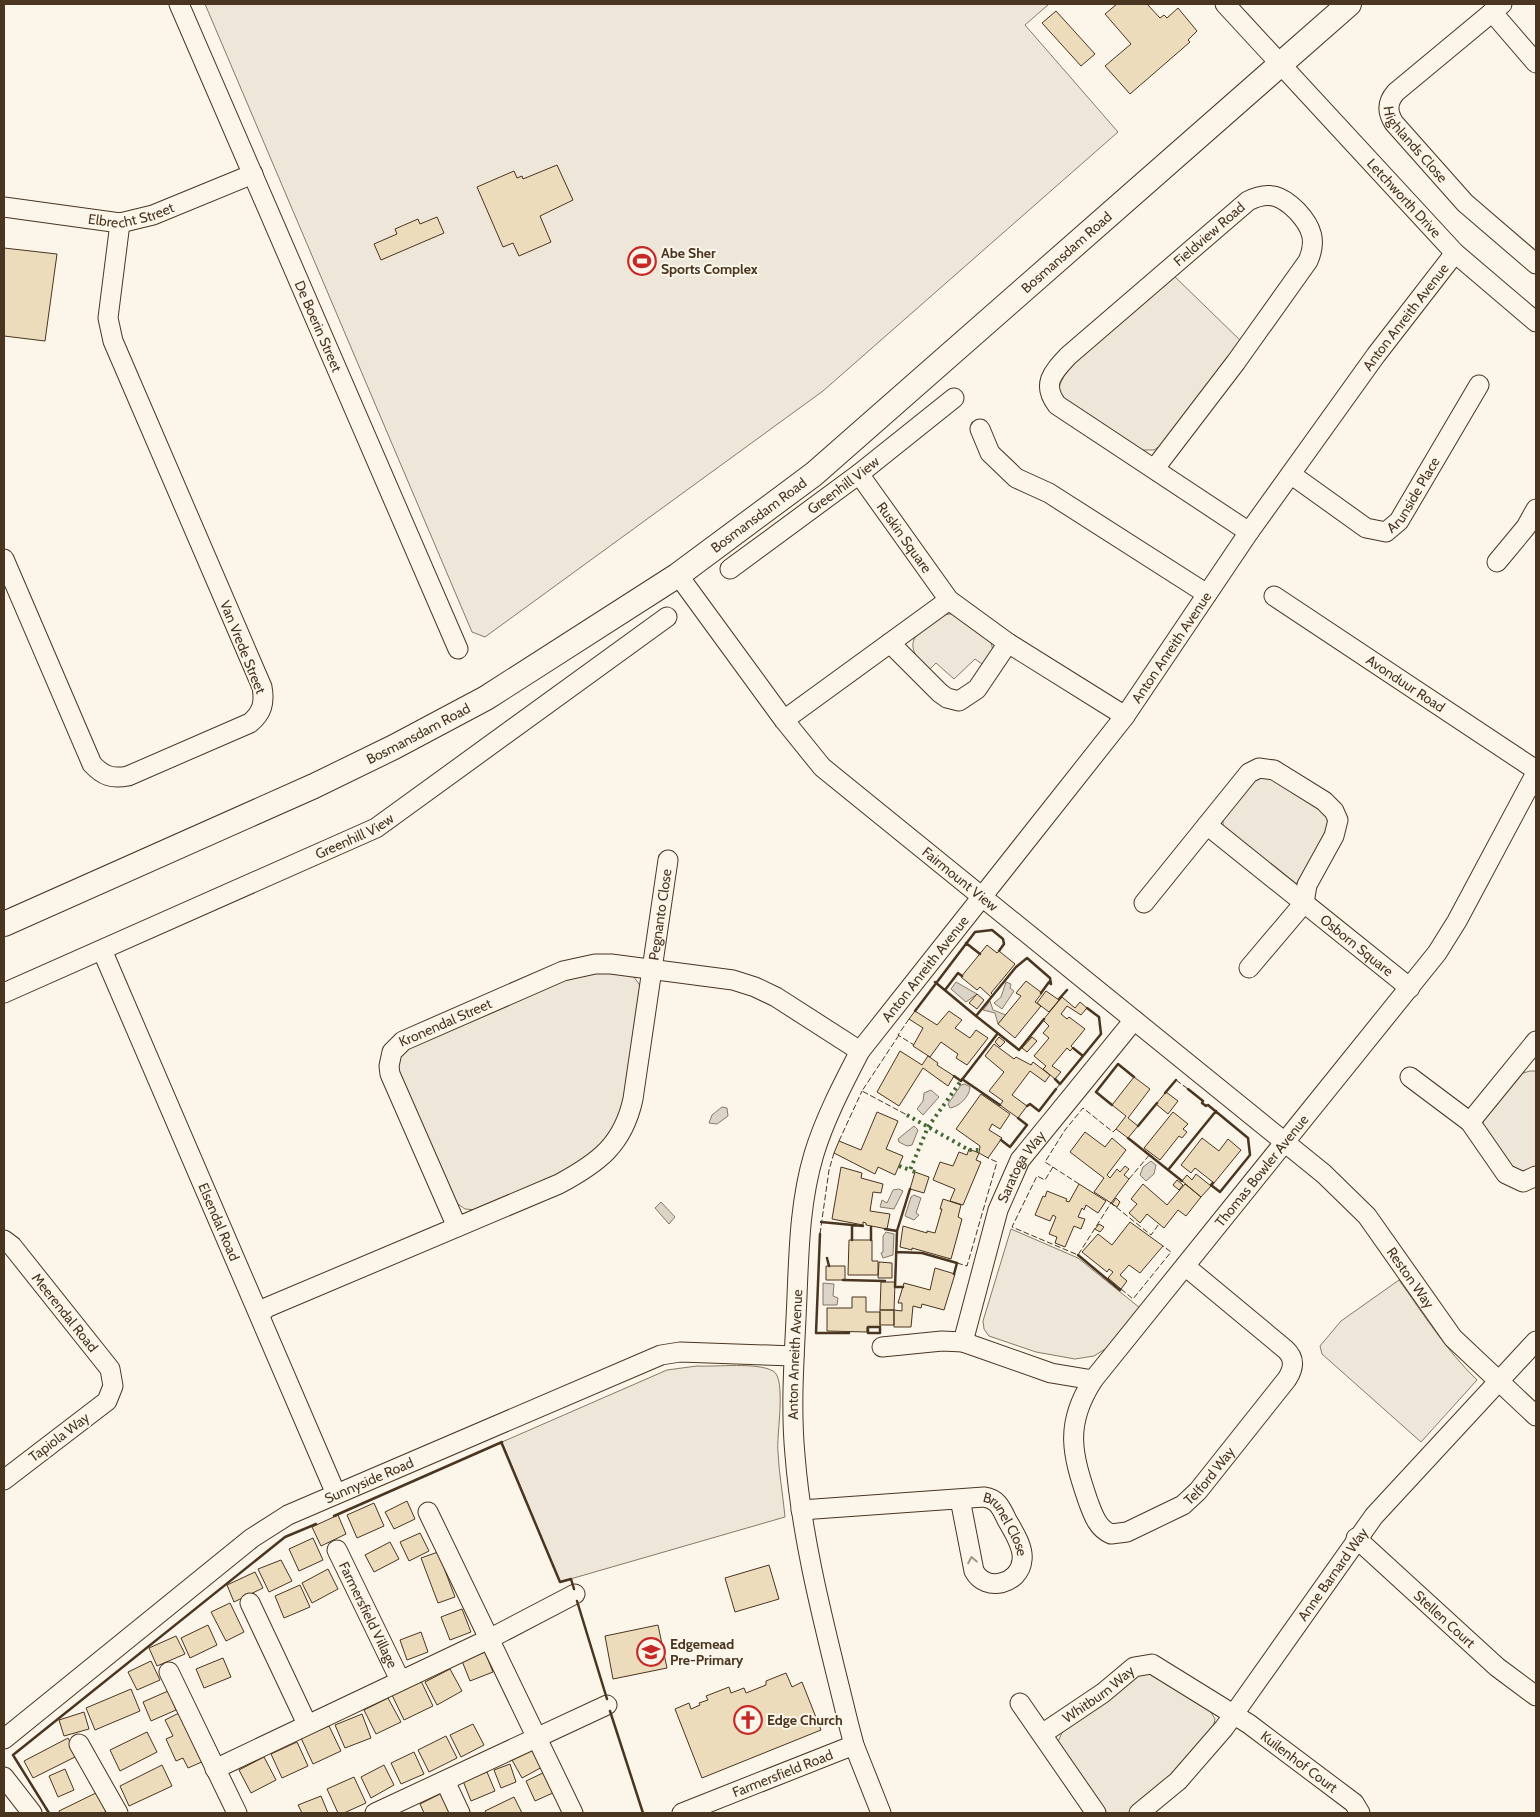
<svg xmlns="http://www.w3.org/2000/svg" width="1540" height="1817" font-family="Cabin,sans-serif">
  <style>
    .green { fill: #ede6d9; stroke: #887966 }
    .water { fill: #dcd4c6; stroke: #887966 }
    .building { fill: #ecdcbc; stroke: #4a3520 }
    .lines { fill: none; stroke-linecap: round; stroke-linejoin: round }
    .minor-casing { stroke: #4a3520; stroke-width: 21 }
    .major-casing { stroke: #4a3520; stroke-width: 26 }
    .minor { stroke: #fbf6e9; stroke-width: 19 }
    .major { stroke: #fbf6e9; stroke-width: 24 }
    .hedge { stroke: #436837; stroke-width: 4; stroke-dasharray: 2.5 4; stroke-linecap: butt }
    .fence { stroke: #4a3520; stroke-width: 1; stroke-dasharray: 6 2.5; stroke-linecap: butt }
    .wall { stroke: #4a3520; stroke-width: 2.5 }
    .oneway { stroke: #a29684 }
    .labels { text-anchor: middle; stroke-width: 4; stroke-linejoin: round; paint-order: stroke }
    .street-label { font-size: 14px; fill: #4a3520; stroke: #fbf6e9 }
    .poi-label { font-size: 14px; font-weight: bold; fill: #4a3520; stroke: #fbf6e9; text-anchor: start }
  </style>
  <rect width="100%" height="100%" fill="#fbf6e9"/>
  <path class="green" d="M205,4h844l-24,21 93,107 -295,259 -338,246 -13,-5z
    M1171,273l70,68 -80,104 -7,5h-12l-77,-48 -7,-11c7,-36 84,-92 113,-118z
    M949,614h5l36,25 3,11 -8,16 -10,-7 -21,20 -18,-16 -9,9c-27,-34 -12,-36 17,-57z
    M1266,774l61,38 4,14 -32,56 -4,2 -72,-56v-10l29,-38z
    M584,972l43,2 7,3 7,10 -17,121 -20,36 -34,25 -95,41 -10,-1 -10,-7 -57,-132 -1,-9 9,-14z
    M1530,1071h6v97l-9,5 -15,-3 -30,-43 3,-13 38,-41z
    M1011,1229l67,29 62,50 -27,36 -19,12 -19,3 -39,-7 -47,-16 -5,-7 -1,-8z
    M1399,1280c25,35 47,70 78,100l-56,62 -99,-88 -2,-8 21,-25z
    M697,1366c20,1 60,-4 76,5 14,7 3,66 5,81 1,22 5,43 7,65l-225,65 -58,-140 165,-72z
    M1152,1673l57,36 6,10 -2,9 -38,46 -46,39h-24l-47,-71 5,-12 73,-54z"/>
  <path class="water" d="M956,982l21,12 -11,8 -15,-13z
    M1006,982l5,2 -1,4 4,3 -12,18 -8,-6 7,-6z
    M990,1001l3,9 13,5 -8,9 -3,-11 -12,-3z
    M965,1084l5,3c0,9 -11,20 -20,21l-2,-4 13,-19z
    M931,1090l8,7 -16,18 -6,-6 6,-8 1,-8z
    M722,1107l5,1 1,8 -11,8 -8,-1 3,-8z
    M914,1126l4,4 -6,15 -5,1 -8,-4 -1,-3z
    M1151,1161l5,4 -2,9 -8,7 -6,-6 3,-8z
    M899,1189l4,2 -9,18 -14,-2 2,-7 5,3 6,-13z
    M914,1195l7,3 -5,15 3,2 -5,5 -9,-4 6,-19z
    M661,1202l14,15 -6,7 -14,-16z
    M886,1232l8,2 -1,21 -10,3 -2,-5 2,-1v-16z
    M823,1283l11,1 -1,12 5,2 -1,7h-14z"/>
  <path class="building" d="M1117,4h30l13,14 4,-3 3,3 11,-10 19,23 -9,9 2,2 -60,52 -25,-28 26,-22 -26,-30z
    M1056,11l39,43 -14,12 -39,-43z
    M557,165l16,35 -33,16 11,26 -32,14 -6,-13 -10,4 -26,-60 37,-16 3,7 5,-2 1,3z
    M437,217l7,16 -63,27 -7,-16 23,-10 -2,-5 23,-10 2,5z
    M4,248l53,6 -12,87 -41,-5z
    M987,945l10,8 2,-2 16,13 -24,29 2,2 -2,2 -11,-10 -3,3 -16,-13z
    M1026,981l16,12 -7,9 6,4 -26,32 -17,-14 23,-28 -5,-3z
    M1046,991l13,9 -10,12 -12,-9z
    M977,994l7,6 -7,9 -8,-6z
    M1062,997l13,11 5,-6 7,6 -6,7 -14,-9 -6,8 6,5 2,-2 16,12 -14,17 2,2 -3,3 -3,-3 -15,18 9,6 -6,7 -12,-10 3,-3 -12,-10 15,-18 -6,-5 6,-7 -6,-6z
    M915,1011l22,14 12,-14 13,9 -7,8 15,10 6,-8 12,8 -21,27 -11,-7 2,-4 -17,-12 -11,15 -17,-11 10,-18 -14,-9z
    M999,1037l6,5 -5,5 -5,-5z
    M1032,1037l5,4 -10,11 -5,-4z
    M994,1044l20,15 2,-2 15,8 2,-3 17,13 -5,7 -15,-11 -18,24 15,11 -9,12 -18,-13 3,-4 -14,-10 15,-19 -19,-16z
    M900,1051l22,14 6,-9 10,7 -1,2 17,11 -6,10 -25,-18 -24,38 -22,-14z
    M1134,1077l16,12 -22,29 10,8 -10,12 -12,-9 10,-13 -14,-11z
    M1166,1092l12,9 -10,13 -12,-10z
    M981,1094l29,20 -10,15 -8,-5 -3,6 13,8 -14,20 -9,-5 1,-7 -24,-17z
    M877,1112l21,9 -12,28 17,7 -8,19 -17,-8 -3,7 -41,-21 5,-12 22,9z
    M1173,1112l15,12 -5,5 4,3 -5,6 -3,-2 -19,24 -16,-12z
    M1085,1132l20,15 7,-9 14,12 -19,25 3,3 7,-9 3,3 5,-6 4,3 -5,6 5,4 -18,24 -17,-11 10,-14 -34,-26z
    M1202,1138l17,13 9,-12 13,11 -27,33 -19,-15 -4,5 -10,-8z
    M969,1149l10,4 -3,7 5,2 -18,43 -13,-4 5,-12 -22,-9 7,-18 13,4 6,-14 8,3z
    M841,1167l21,6 -1,5 22,6 -2,9 -8,-1 -3,19 20,3 -3,15 -21,-4v-2l-3,-1v3l-31,-6z
    M915,1172l14,5 -5,16 -14,-4z
    M1196,1174l15,12 -10,11 -19,-16 5,-6 5,5z
    M1177,1180l6,5 -4,5 -6,-5z
    M1079,1184l27,17 -8,12 -12,-8 -2,5 -2,-2 -4,9 7,2 -4,10 -7,-3 -9,21 -10,-4 2,-6 -8,-3 7,-17 -3,-2 -3,6 -15,-6 8,-19 2,1 2,-6 20,8 -1,2 3,1z
    M1143,1184l24,21 18,-21 16,13 -15,19 -8,-6 -14,18 -17,-14 -7,9 -11,-10 8,-9 -6,-5z
    M1116,1198l4,4 -3,5 -5,-3z
    M943,1199l18,6 -3,12 4,2 -11,40 -39,-11v2l-12,-3 3,-21 24,7v-2l8,2 7,-24h-2z
    M1130,1222l33,24 -23,27 -11,-8 -9,10 7,6 -6,8 -13,-11 5,-6 -4,-3 -2,3 -25,-20 16,-18 14,11z
    M1099,1224l5,3 -4,5 -5,-3z
    M849,1240h23v21h6v14h-30z
    M879,1262l13,1v15h-14z
    M826,1266h19v14h-19z
    M935,1268l20,6 -11,36 -22,-6 -1,4 -8,-2 -2,21h-17v-17l8,1v-8h-4l6,-20 26,7z
    M881,1282h14l-1,28h-14z
    M852,1297h14v15h14v15h-13v5l-40,-1v-23h25z
    M880,1310h14v15h-14z
    M407,1501l8,18 -21,10 -9,-17z
    M374,1503l10,23 -27,12 -10,-23z
    M338,1515l8,19 -25,12 -9,-19z
    M420,1533l9,18 -20,10 -9,-19z
    M313,1538l10,22 -24,11 -10,-22z
    M390,1542l9,17 -25,13 -9,-17z
    M438,1552l17,45 -17,6 -17,-45z
    M281,1560l11,21 -23,11 -11,-23z
    M769,1565l10,34 -44,13 -10,-34z
    M328,1569l10,20 -26,14 -10,-20z
    M255,1572l8,16 -29,14 -7,-17z
    M300,1585l10,22 -26,11 -9,-22z
    M230,1603l14,29 -18,9 -15,-29z
    M462,1609l9,23 -21,8 -9,-23z
    M208,1625l9,20 -27,13 -9,-20z
    M658,1625l9,43 -54,11 -8,-43z
    M421,1632l7,20 -21,8 -7,-20z
    M176,1636l9,18 -28,12 -8,-18z
    M485,1652l8,20 -23,9 -8,-20z
    M223,1658l8,19 -27,11 -8,-19z
    M151,1661l9,19 -23,10 -9,-18z
    M450,1669l12,22 -25,14 -12,-23z
    M786,1673l6,14 10,-5 19,48 -119,48 -27,-69 14,-6 2,6 9,-4 -1,-2 9,-3 -2,-4 23,-9 2,6 13,-5 2,5 20,-8v-4z
    M421,1681l12,25 -29,14 -12,-25z
    M131,1689l9,22 -45,19 -9,-22z
    M168,1691l8,19 -25,11 -8,-19z
    M388,1698l13,24 -25,12 -12,-24z
    M84,1712l5,17 -25,7 -5,-16z
    M181,1712l23,49 -16,7 -5,-10 -7,3 -10,-22 7,-3 -8,-16z
    M362,1714l9,24 -26,10 -10,-23z
    M473,1724l11,21 -23,12 -11,-22z
    M329,1726l12,25 -28,13 -12,-26z
    M147,1732l10,20 -37,19 -10,-21z
    M446,1736l11,22 -28,14 -11,-22z
    M68,1738l9,18 -44,22 -9,-17z
    M297,1742l11,24 -26,12 -11,-24z
    M534,1748l10,18 -22,12 -10,-18z
    M414,1752l10,22 -23,10 -10,-21z
    M264,1757l12,23 -25,13 -12,-23z
    M510,1764l6,18 -15,6 -7,-18z
    M162,1765l10,21 -43,20 -9,-20z
    M384,1765l10,20 -23,13 -10,-21z
    M65,1769l9,21 -16,7 -9,-21z
    M487,1772l8,19 -24,10 -8,-20z
    M545,1772l10,20 -20,9 -9,-20z
    M354,1777l12,26 -22,10h-6l-11,-24z
    M100,1791l9,19 -6,3h-43l-1,-2z
    M444,1792l8,21h-28l-4,-9z
    M321,1796l7,17h-26l-4,-8z
    M514,1797l8,16h-36l-1,-2z"/>
  <g class="lines">
    <defs>
      <g id="minor">
        <path id="s1" d="M179,4l279,645"/>
        <path id="s2" d="M1225,4l230,249 81,69"/>
        <path id="s3" d="M1502,4l-106,88c-9,10 -9,20 -2,31l71,80 71,61"/>
        <path d="M1492,12l44,51"/>
        <path id="s4" d="M4,207l116,16 33,-8 100,-41"/>
        <path d="M980,429l10,24 26,25 33,15 158,101"/>
        <path d="M1155,468l81,-106 72,-101c9,-20 4,-34 -11,-50 -15,-15 -28,-21 -49,-10l-180,155c-15,16 -27,28 -11,49l192,127"/>
        <path id="s5" d="M859,474l90,126 59,43 117,73"/>
        <path id="s6" d="M1292,475l74,53 20,4 13,-11 80,-136"/>
        <path d="M4,559l88,205c11,12 20,15 36,12l122,-53c12,-10 15,-20 12,-36l-149,-346 -5,-23 12,-95"/>
        <path d="M1497,562l29,-35 10,-18"/>
        <path id="s7" d="M730,569l129,-95 95,-76"/>
        <path id="s8" d="M678,575l106,145 38,47 502,407 43,42 86,122 83,78"/>
        <path id="s9" d="M1274,596l262,174"/>
        <path d="M890,643l50,50 7,5 12,3 18,-12 31,-46"/>
        <path d="M784,720l165,-120"/>
        <path id="s10" d="M1207,825l203,163"/>
        <path d="M1144,903l105,-130 10,-5 15,2 50,31 10,10 4,9 -4,16 -27,49 -3,18 -55,65"/>
        <path id="s11" d="M102,950l234,544"/>
        <path id="s12" d="M4,993l372,-165 291,-211"/>
        <path d="M1410,1077l60,45 36,52 17,8 13,-6"/>
        <path d="M1470,1122l66,-81"/>
        <path id="s13" d="M457,1227l-67,-153 -1,-8 3,-14 11,-11 160,-70 32,-7h16l122,16 22,7 21,10 84,54"/>
        <path id="s14" d="M4,1240l8,6 98,123 3,17 -6,15 -103,79"/>
        <path id="s15" d="M259,1314l9,-7 291,-123c39,-21 64,-39 74,-85l35,-239"/>
        <path id="s16" d="M963,1342l35,-132 22,-50 114,-140"/>
        <path id="s17" d="M882,1347l60,-6 21,1 88,31 42,7 344,-427 20,-32 79,-148"/>
        <path id="s18" d="M1093,1380c-29,45 -21,74 -5,121 5,13 9,27 23,33l16,-2 56,-27 15,-14 89,-112c7,-11 8,-21 -2,-30l-100,-83"/>
        <path id="s19" d="M801,1510l183,-13c14,2 17,11 23,23 6,11 17,27 15,40 -2,24 -36,33 -48,11l-14,-72"/>
        <path d="M428,1512l145,301"/>
        <path id="s20" d="M1356,1538l141,129 39,29"/>
        <path id="s21" d="M337,1550l63,130"/>
        <path d="M250,1603l57,121"/>
        <path d="M169,1672l68,141"/>
        <path d="M1020,1703l76,110"/>
        <path id="s22" d="M1042,1734l61,-41 31,-26 18,-3 97,60 105,79 6,10"/>
        <path id="s23" d="M4,1739l248,-201 36,-23 373,-160 19,-3 114,4"/>
        <path d="M79,1744l39,69"/>
        <path d="M215,1769l274,-130 86,-45"/>
        <path d="M4,1777l28,36"/>
        <path d="M445,1781l15,32"/>
        <path d="M375,1813l232,-108"/>
        <path id="s24" d="M682,1813l172,-68"/>
        <path id="s25" d="M881,1813l-27,-68 -6,-23c-21,-87 -46,-177 -53,-267 -5,-52 0,-106 2,-159 2,-48 3,-95 17,-142 11,-36 29,-70 46,-103l265,-335 124,-184 127,-177 79,-102"/>
        <path id="s26" d="M1139,1813l39,-32 46,-53 150,-212 162,-175"/>
      </g>
      <g id="major">
        <path id="s27" d="M4,924l310,-138 80,-39 92,-49 192,-123 136,-101 535,-470"/>
      </g>
    </defs>
    <use href="#minor" class="minor-casing"/>
    <use href="#major" class="major-casing"/>
    <use href="#minor" class="minor"/>
    <use href="#major" class="major"/>
    <path class="hedge" d="M907,1115l62,35h10
      M899,1166l11,4
      M915,1172l-5,-2 18,-43 33,-46"/>
    <path class="fence" d="M909,1019l-11,16 16,10
      M899,1035l-37,56 45,24
      M1176,1080l12,9
      M1056,1089l4,-5
      M839,1141l23,-50
      M1053,1167l-8,13 -8,-4 -25,51 66,28 33,-52 40,32 8,-11
      M1129,1179l22,-26
      M1079,1184l-34,-22 20,-32 18,-22 30,24 3,-3
      M820,1234l9,-64 5,-17
      M957,1263l10,3 30,-104 -9,-4
      M1121,1289l12,10 38,-47 -8,-6"/>
    <path class="wall" d="M966,943l14,11
      M1016,967l-40,49 43,34 25,-31
      M1016,967l11,-9 23,20 1,6 -2,-2 -8,11
      M935,982l41,34
      M945,990l13,-17 4,3
      M1059,999l8,-9
      M915,1011l60,-79 17,-2 11,9 1,5 -5,7
      M1073,1048l10,8 18,-22 -2,-17 -12,-9
      M954,1076l7,5 37,-48
      M962,1079l38,26
      M1055,1079l5,5 23,-28
      M1188,1089l15,12 -1,2 4,3 2,-1 40,33 2,17 -30,37 -9,-7 2,-2
      M1165,1093l11,-13
      M1112,1105l-16,-13 22,-28 16,13
      M1027,1106l3,-2 9,7 17,-22
      M1138,1126l19,-23
      M1128,1138l54,43
      M1001,1140l9,7 17,-22 -9,-7
      M1168,1170l48,-59
      M821,1222l42,4
      M885,1229l12,2 13,-42
      M897,1231l-2,56h8
      M820,1234l-4,99h33
      M852,1240v-15
      M871,1240v-13
      M897,1252l25,1 35,10 -3,11
      M1078,1255l42,35
      M827,1258l2,8
      M843,1280l42,1
      M868,1327h12v6h-12z
      M502,1444l58,138 11,-3 3,10
      M334,1516l168,-74
      M577,1601l30,98
      M610,1711l33,102
      M49,1813l-36,-58 272,-218 31,-13"/>
  </g>
  <defs><path id="oneway-chevron" d="M-2-3.5L2.5 0L-2 3.5" fill="none" stroke-width="1.6" stroke-linecap="round" stroke-linejoin="round" transform="scale(1.25)"/></defs>
  <use class="oneway" href="#oneway-chevron" transform="translate(972 1560) rotate(-101)"/>
  <defs>
    <symbol id="stadium-ring" viewBox="-11 -11 22 22"><circle r="9.5" fill="#fbf6e9" stroke="#c62828" stroke-width="1.5"/><path d="M0-5a6.5 5 0 1 0 0 10a6.5 5 0 1 0 0-10ZM-3.5-1.8h7v3.6h-7Z" fill="#c62828"/></symbol>
    <symbol id="school-ring" viewBox="-11 -11 22 22"><circle r="9.5" fill="#fbf6e9" stroke="#c62828" stroke-width="1.5"/><path d="M0-5L7-2L0 1L-7-2ZM-4 1L0 2.5L4 1V4Q0 6-4 4Z" fill="#c62828"/></symbol>
    <symbol id="church-ring" viewBox="-11 -11 22 22"><circle r="9.5" fill="#fbf6e9" stroke="#c62828" stroke-width="1.5"/><path d="M-1.2-6h2.4v3.5h3.3v2.4h-3.3V6h-2.4V-.1h-3.3v-2.4h3.3Z" fill="#c62828"/></symbol>
  </defs>
  <g fill-rule="evenodd">
    <use href="#stadium-ring" x="626" y="245" width="32" height="32"/>
    <use href="#school-ring" x="635" y="1636" width="32" height="32"/>
    <use href="#church-ring" x="732" y="1704" width="32" height="32"/>
  </g>
  <g class="labels">
    <g class="street-label">
      <text dy="5" stroke="none"><textPath href="#s3" startOffset="201">Highlands Close</textPath></text>
      <text dy="5" stroke="none"><textPath href="#s2" startOffset="264">Letchworth Drive</textPath></text>
      <text dy="5" stroke="none"><textPath href="#s4" startOffset="129">Elbrecht Street</textPath></text>
      <text transform="translate(1209 234) rotate(-41)" y="5">Fieldview Road</text>
      <text dy="5" stroke="none"><textPath href="#s27" startOffset="1266">Bosmansdam Road</textPath></text>
      <text dy="5" stroke="none"><textPath href="#s25" startOffset="1700">Anton Anreith Avenue</textPath></text>
      <text dy="5" stroke="none"><textPath href="#s1" startOffset="351">De Boerin Street</textPath></text>
      <text dy="5" stroke="none"><textPath href="#s7" startOffset="141">Greenhill View</textPath></text>
      <text dy="5" stroke="none"><textPath href="#s6" startOffset="158">Arunside Place</textPath></text>
      <text dy="5" stroke="none"><textPath href="#s27" startOffset="861">Bosmansdam Road</textPath></text>
      <text dy="5" stroke="none"><textPath href="#s5" startOffset="78">Ruskin Square</textPath></text>
      <text transform="translate(243 647) rotate(68)" y="5">Van Vrede Street</text>
      <text dy="5" stroke="none"><textPath href="#s25" startOffset="1295">Anton Anreith Avenue</textPath></text>
      <text dy="5" stroke="none"><textPath href="#s9" startOffset="158">Avonduur Road</textPath></text>
      <text dy="5" stroke="none"><textPath href="#s27" startOffset="456">Bosmansdam Road</textPath></text>
      <text dy="5" stroke="none"><textPath href="#s12" startOffset="384">Greenhill View</textPath></text>
      <text dy="5" stroke="none"><textPath href="#s8" startOffset="418">Fairmount View</textPath></text>
      <text dy="5" stroke="none"><textPath href="#s15" startOffset="631">Pegnanto Close</textPath></text>
      <text dy="5" stroke="none"><textPath href="#s10" startOffset="192">Osborn Square</textPath></text>
      <text dy="5" stroke="none"><textPath href="#s25" startOffset="890">Anton Anreith Avenue</textPath></text>
      <text dy="5" stroke="none"><textPath href="#s13" startOffset="251">Kronendal Street</textPath></text>
      <text dy="5" stroke="none"><textPath href="#s16" startOffset="186">Saratoga Way</textPath></text>
      <text dy="5" stroke="none"><textPath href="#s17" startOffset="486">Thomas Bowler Avenue</textPath></text>
      <text dy="5" stroke="none"><textPath href="#s11" startOffset="296">Elsendal Road</textPath></text>
      <text dy="5" stroke="none"><textPath href="#s8" startOffset="1022">Reston Way</textPath></text>
      <text dy="5" stroke="none"><textPath href="#s14" startOffset="95">Meerendal Road</textPath></text>
      <text dy="5" stroke="none"><textPath href="#s25" startOffset="470">Anton Anreith Avenue</textPath></text>
      <text transform="translate(59 1437) rotate(-37)" y="5">Tapiola Way</text>
      <text dy="5" stroke="none"><textPath href="#s18" startOffset="286">Telford Way</textPath></text>
      <text dy="5" stroke="none"><textPath href="#s23" startOffset="450">Sunnyside Road</textPath></text>
      <text dy="5" stroke="none"><textPath href="#s19" startOffset="220">Brunel Close</textPath></text>
      <text dy="5" stroke="none"><textPath href="#s26" startOffset="309">Anne Barnard Way</textPath></text>
      <text dy="5" stroke="none"><textPath href="#s21" startOffset="72">Farmersfield Village</textPath></text>
      <text dy="5" stroke="none"><textPath href="#s20" startOffset="120">Stellen Court</textPath></text>
      <text dy="5" stroke="none"><textPath href="#s22" startOffset="69">Whitburn Way</textPath></text>
      <text dy="5" stroke="none"><textPath href="#s22" startOffset="309">Kuilenhof Court</textPath></text>
      <text dy="5" stroke="none"><textPath href="#s24" startOffset="108">Farmersfield Road</textPath></text>
    </g>
    <g class="poi-label">
      <text x="661" y="258">Abe Sher<tspan x="661" dy="16">Sports Complex</tspan></text>
      <text x="670" y="1649">Edgemead<tspan x="670" dy="16">Pre-Primary</tspan></text>
      <text x="767" y="1725">Edge Church</text>
    </g>
  </g>
  <rect width="1540" height="1817" fill="none" stroke="#4a3520" stroke-width="10"/>
</svg>
